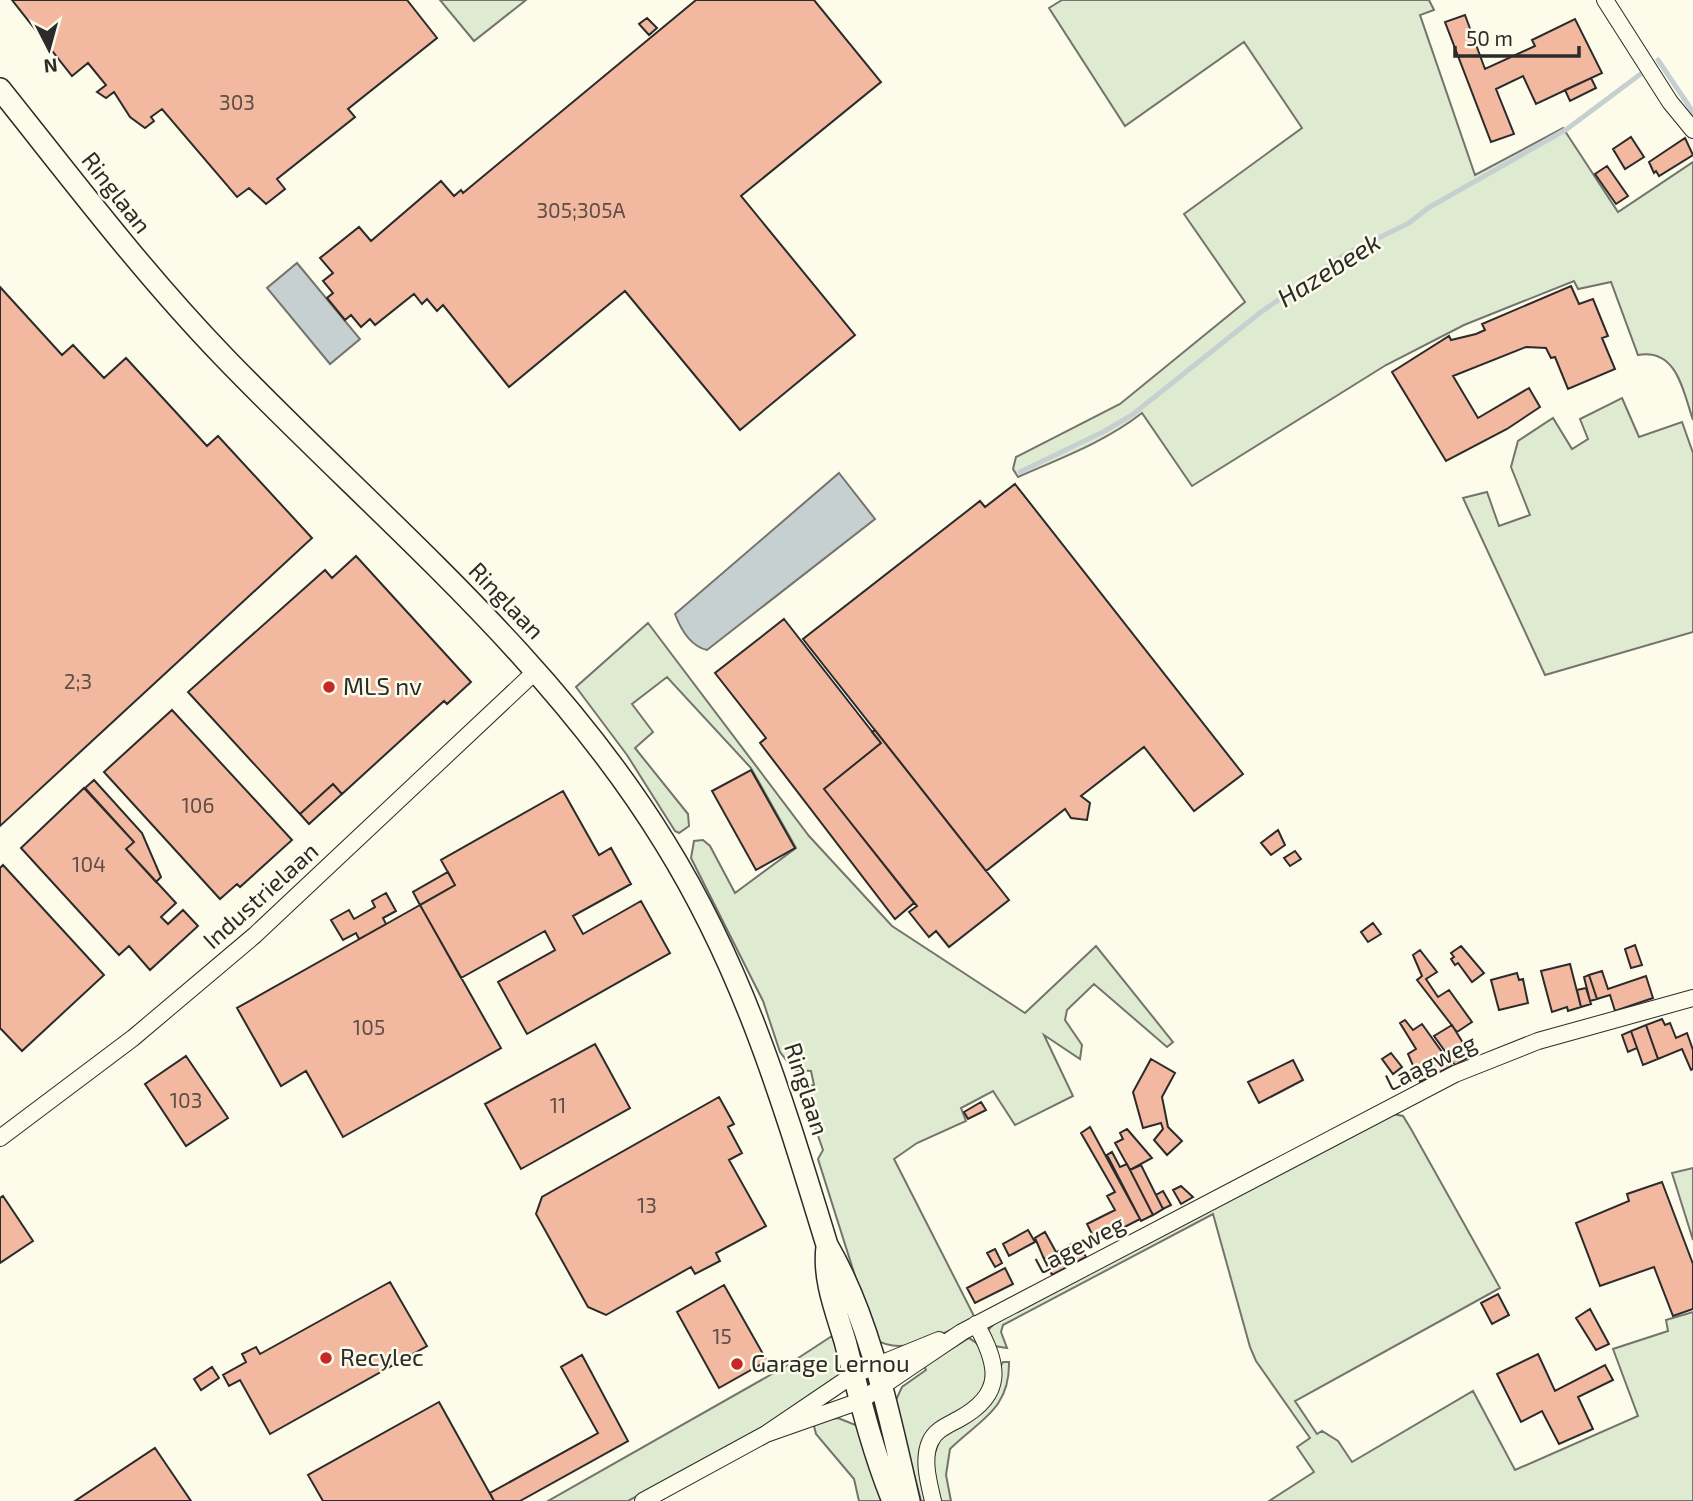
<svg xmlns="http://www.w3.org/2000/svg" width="1693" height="1501" font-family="'Exo 2',sans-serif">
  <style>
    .green { fill: #deebd1; stroke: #74746e; stroke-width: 2 }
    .water { fill: #c7d0d0; stroke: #74746e; stroke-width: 2 }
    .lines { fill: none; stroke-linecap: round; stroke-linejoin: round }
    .stream { stroke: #c7d0d0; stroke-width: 5 }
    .building { fill: #f2b8a0; stroke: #2b2b2b; stroke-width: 2 }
    .minor-casing { stroke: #2b2b2b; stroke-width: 18 }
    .secondary-casing { stroke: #2b2b2b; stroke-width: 24 }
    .minor { stroke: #fdfbea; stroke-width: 16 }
    .secondary { stroke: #fdfbea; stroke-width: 21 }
    .poi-dot { fill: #c62828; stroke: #fdfbea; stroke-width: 2.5 }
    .labels { text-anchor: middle; stroke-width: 5; stroke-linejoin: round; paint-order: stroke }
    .number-label { font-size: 21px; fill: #5d4e48 }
    .street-label { font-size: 24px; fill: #2b2b2b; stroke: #fdfbea }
    .poi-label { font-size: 24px; fill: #2b2b2b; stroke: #fdfbea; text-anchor: start }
    .water-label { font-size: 26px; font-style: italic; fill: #2b2b2b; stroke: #fdfbea }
  </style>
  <rect width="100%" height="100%" fill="#fdfbea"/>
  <path class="green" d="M440,0h86l-52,41z
    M1062,0h367l5,10 -14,5 55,160 88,-47 55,84 75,-50v258c-10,-29 -16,-72 -55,-65l-27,-73 -33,7 -4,-8 -110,44 -78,40 -194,121 -50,-73c-37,29 -81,45 -124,64l-5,-8 3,-12 104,-53 125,-102 -61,-88 118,-86 -58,-86 -119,84 -76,-118z
    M1622,398l17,39 43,-15 11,31v179l-148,43 -82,-177 24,-6 12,34 31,-11 -19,-48 7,-26 35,-23 19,31 16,-10 -8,-20z
    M648,623l161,213 83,90 133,87 71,-67 77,96 -6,5 -73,-63 -27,26 -2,10 17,25 -2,14 -36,-24 29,61 -58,29 -22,-34 -32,17 5,13 -49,22 -23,16 81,159c-29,13 -70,41 -100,21l-57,-180 5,-9 -22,-63 13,-2 -3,-14 -17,-1 -14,-18 -17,-51 -72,-143 3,-17 9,-1 7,6 25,47 61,-45 -45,-80 -84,-91 -35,27 21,28 -18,16 53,66 1,12 -10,7 -4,-2 -48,-76 -51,-68z
    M1393,1114l10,2 8,13 89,159 -205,113 22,33 5,-3 16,10 14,21 121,-71 42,79 123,-54 -25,-67 55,-18 -2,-11 27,-8v189h-424l45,-29 -17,-25 13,-9 -54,-77 -6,-14 -37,-133 -210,111 -2,7 6,16 -13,-2 -6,-16 9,-9z
    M1693,1168v72l-21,-67z
    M832,1336l12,31 -6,14 -67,42 -143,78h-80l238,-135z
    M969,1338c23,12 17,35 15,56l-54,41 -2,66h-7l-26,-99 7,-15 24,-17 -2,-4z
    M1003,1362h6c1,48 -30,58 -59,87l-4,26 5,26h-13l-6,-40 8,-22 28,-20z
    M838,1418l20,8 24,75h-23l-5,-22 -38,-45 -2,-8 6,-5z"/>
  <path class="water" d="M297,263l63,76 -30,25 -63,-76z
    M839,473l36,46 -168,131c-17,-4 -26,-20 -32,-36z"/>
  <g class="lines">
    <path class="stream" d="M1658,60l35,52
      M1020,472l83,-40 29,-17 129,-103 83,-57 65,-32 19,-15 139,-79 75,-56"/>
  </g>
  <path class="building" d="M12,0h395l30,38 -89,71 7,8 -78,62 8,10 -19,15 -17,-16 -12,9 -75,-88 -11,8 3,4 -9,7 -15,-11 -16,-25 -8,6 -9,-6 9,-7 -18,-22 -16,13z
    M696,0h118l67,82 -140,114 114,139 -115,95 -115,-139 -116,96 -66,-82 -6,6 -10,-12 -5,5 -8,-10 -39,31 -5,-6 -9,8 -10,-12 -6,5 -18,-22 6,-5 -10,-12 10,-8 -13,-15 39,-31 12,14 70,-60 13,15 7,-6 2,3z
    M1465,15l20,54 50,-23 -3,-6 43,-21 27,54 -66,31 -13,-28 -27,13 18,45 -23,8 -46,-120z
    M647,18l10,10 -8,7 -10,-11z
    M1591,78l5,10 -26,13 -5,-11z
    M1631,137l13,20 -19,12 -12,-20z
    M1685,138l8,17 -34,21 -3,-5 -2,2 -5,-11z
    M1607,166l21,30 -12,8 -21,-30z
    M1571,286l8,18 14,-5 15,37 -6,2 13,31 -47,20 -13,-32 -4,1 -5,-10 -20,-1 -73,29 25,42 51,-30 11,19 -33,22 -61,32 -54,-89 57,-36 2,4 25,-6 9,-4 -3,-6z
    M0,287l62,68 11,-10 31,33 22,-20 81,88 11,-10 94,102 -312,288z
    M1015,484l228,290 -49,37 -50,-64 -63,49 9,7 -3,17 -16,-2 -6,-9 -79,62 -183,-232 177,-138 5,6z
    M356,556l115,126 -24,22 -3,-3 -102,93 -9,-10 -33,30 -112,-122 137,-122 7,8z
    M784,619l97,124 -57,46 90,114 -19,16 -135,-176 6,-5 -51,-65z
    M172,710l120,130 -52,47 -3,-3 -17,15 -116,-127z
    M875,730l134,170 -60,47 -13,-16 -7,6 -20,-25 8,-6 -93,-117 57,-46 -9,-11z
    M751,770l44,78 -39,22 -44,-79z
    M94,780l48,53 19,44 -5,5 -30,-33 8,-7 -49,-54z
    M333,784l9,10 -33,30 -9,-10z
    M84,788l50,54 -8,7 50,54 -15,14 7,7 15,-14 15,16 -48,44 -21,-24 -10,9 -98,-107z
    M563,791l36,64 12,-7 20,36 -58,32 10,18 58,-33 29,52 -143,81 -29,-52 57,-32 -10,-19 -84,47 -41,-73 35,-20 -14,-25z
    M1278,830l7,15 -14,10 -10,-12z
    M1295,851l6,8 -11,7 -6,-8z
    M3,865l101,110 -82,76 -22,-23v-160z
    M448,872l7,13 -35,20 -7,-13z
    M386,893l10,18 -13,7 3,6 -27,15 -3,-6 -13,7 -12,-20 18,-10 5,9 21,-12 -3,-6z
    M420,905l81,143 -158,89 -37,-66 -25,15 -44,-78z
    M1373,923l8,11 -13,8 -7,-10z
    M1635,945l7,20 -11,3 -6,-19z
    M1461,946l23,27 -12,9 -14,-19 -3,2 -4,-6 3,-2 -3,-4z
    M1420,950l17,22 -11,7 12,18 11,-7 23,32 -15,10 -40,-52 5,-4 -9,-21z
    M1570,964l11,43 -13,4 -1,-4 -15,5 -11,-41z
    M1602,971l6,18 38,-13 7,22 -38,13 -5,-16 -13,4 -8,-24z
    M1517,973l2,7 4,-1 5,24 -29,7 -8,-30z
    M1589,975l8,24 -7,2 -6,-24z
    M1586,988l5,16 -10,3 -4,-17z
    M1662,1019l3,6 5,-2 6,15 11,-5 6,17v19l-2,1 -9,-21 -24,10 -12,-34z
    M1405,1020l8,10 9,-6 30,42 -32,16 -12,-28 8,-5 -16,-26z
    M1452,1025l19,31 -16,9 -21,-29z
    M1646,1025l12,34 -15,6 -12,-34z
    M1631,1031l6,17 -9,4 -6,-17z
    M595,1044l35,64 -109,61 -36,-65z
    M1391,1053l11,14 -9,7 -11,-15z
    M186,1056l42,62 -42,28 -41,-62z
    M1151,1059l24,14 -13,24 6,30 14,14 -15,14 -13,-15 9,-11 -2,-6 -18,5 -10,-36z
    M1293,1060l10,20 -44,23 -11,-21z
    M719,1097l15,27 -6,3 14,26 -13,7 37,66 -50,27 4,8 -25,13 -4,-7 -85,48 -18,-8 -52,-93 6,-17z
    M981,1102l5,8 -18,9 -4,-7z
    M1090,1127l50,92 -44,23 -9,-18 28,-14 -8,-14 8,-4 -34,-59z
    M1127,1129l25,29 -22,12 -15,-27 8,-4 -3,-6z
    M1112,1152l8,15 7,-3 26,51 -12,6 -34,-66z
    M1141,1165l22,44 -10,6 -23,-45z
    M1662,1182l31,82v45l-20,7 -19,-49 -54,19 -24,-63 53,-22 -2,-7z
    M1181,1186l12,11 -12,7 -8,-14z
    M1163,1191l8,14 -8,4 -7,-14z
    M3,1196l30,45 -33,22v-65z
    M1028,1230l7,12 -26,14 -6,-12z
    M1045,1232l11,20 -12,7 -9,-21z
    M1077,1241l9,16 -34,18 -8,-16z
    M995,1249l7,14 -7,4 -8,-14z
    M1005,1268l8,16 -38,19 -8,-15z
    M390,1282l37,64 -157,88 -30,-54 -11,6 -6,-11 23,-13 -4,-8 14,-7 4,7z
    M724,1285l43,76 -48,27 -42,-76z
    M1498,1294l11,21 -17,9 -11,-21z
    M1590,1309l19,35 -13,6 -20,-32z
    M1538,1354l17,37 50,-26 8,15 -35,17 15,32 -34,15 -17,-33 -21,11 -24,-48z
    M582,1355l46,86 -108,60h-26l-4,-8 108,-60 -37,-66z
    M212,1367l7,11 -18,12 -7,-11z
    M439,1402l55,99h-171l-15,-26z
    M155,1448l36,53h-116z"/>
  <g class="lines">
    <defs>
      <path id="minor" d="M1605,0l65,102 23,28
        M0,1138l133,-100 122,-103 282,-265
        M766,1434l94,-33 102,-69 493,-258 83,-33 155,-43
        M643,1501l123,-67 87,-59 86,-35
        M933,1501c-4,-18 -11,-41 -3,-59 5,-12 18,-17 29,-23 46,-25 40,-54 17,-95"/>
      <path id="secondary" d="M0,89c72,90 142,183 223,267 152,158 326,298 442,487 80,129 118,259 162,402 44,76 62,170 82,256
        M827,1247c-4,32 9,64 18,94 14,54 27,109 48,160"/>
    </defs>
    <use href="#minor" class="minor-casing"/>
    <use href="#secondary" class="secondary-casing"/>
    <use href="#minor" class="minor"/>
    <use href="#secondary" class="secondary"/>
  </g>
  <g class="poi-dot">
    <circle cx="329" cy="687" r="7"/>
    <circle cx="326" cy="1358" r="7"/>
    <circle cx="737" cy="1364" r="7"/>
  </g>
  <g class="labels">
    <g class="number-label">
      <text x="237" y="110">303</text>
      <text x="581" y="218">305;305A</text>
      <text x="78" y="689">2;3</text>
      <text x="198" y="813">106</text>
      <text x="89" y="872">104</text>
      <text x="369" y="1035">105</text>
      <text x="186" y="1108">103</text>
      <text x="558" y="1113">11</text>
      <text x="647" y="1213">13</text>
      <text x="722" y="1344">15</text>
    </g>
    <g class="street-label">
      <text transform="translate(116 193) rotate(52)" y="8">Ringlaan</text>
      <text transform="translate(506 601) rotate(46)" y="8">Ringlaan</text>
      <text transform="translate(261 896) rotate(-42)" y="8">Industrielaan</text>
      <text transform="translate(1431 1063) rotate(-26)" y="8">Laagweg</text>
      <text transform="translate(806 1089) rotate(72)" y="8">Ringlaan</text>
      <text transform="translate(1080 1245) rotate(-28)" y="8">Lageweg</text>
    </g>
    <g class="poi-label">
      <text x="343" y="695">MLS nv</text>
      <text x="340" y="1366">Recylec</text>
      <text x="751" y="1372">Garage Lernou</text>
    </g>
    <g class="water-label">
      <text transform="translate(1329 270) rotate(-32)" y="9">Hazebeek</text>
    </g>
  </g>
  <g transform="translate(49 49) rotate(174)" stroke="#fdfbea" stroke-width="5" paint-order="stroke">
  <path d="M0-5L12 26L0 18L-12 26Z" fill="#2b2b2b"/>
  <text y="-10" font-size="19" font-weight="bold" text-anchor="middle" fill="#2b2b2b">N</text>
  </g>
  <path d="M1455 46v10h124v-10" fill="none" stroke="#2b2b2b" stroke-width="3.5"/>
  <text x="1466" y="46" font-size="21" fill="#2b2b2b" stroke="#fdfbea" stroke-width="5" paint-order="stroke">50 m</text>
</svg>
